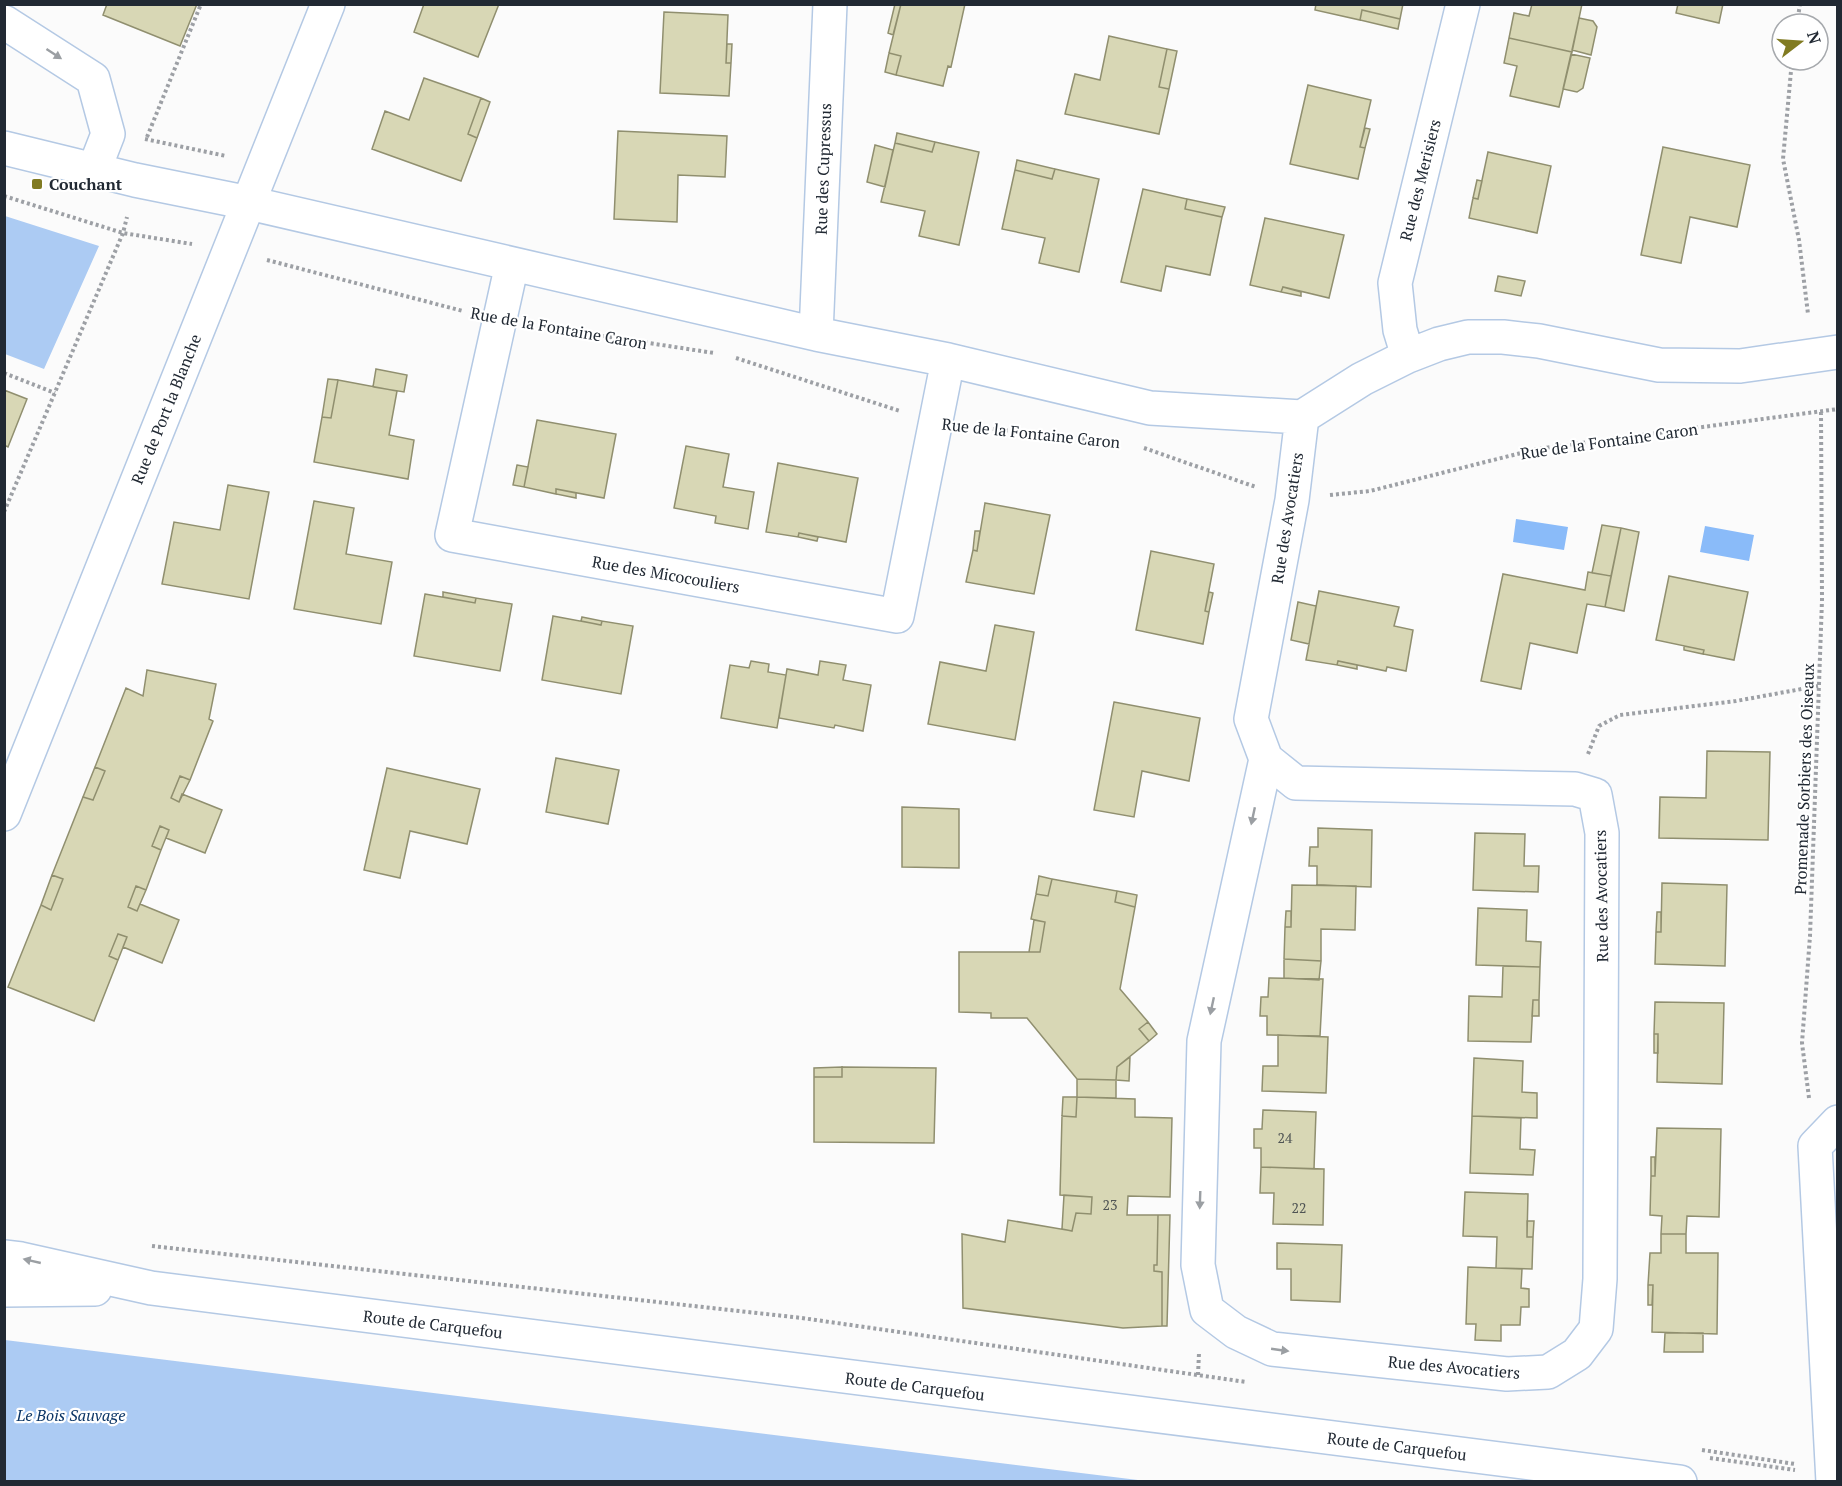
<svg xmlns="http://www.w3.org/2000/svg" width="1842" height="1486" font-family="'PT Serif',serif">
  <style>
    .green { fill: #accbf3 }
    .water { fill: #8abbf9 }
    .building { fill: #d8d7b5; stroke: #908f6f; stroke-width: 1.5 }
    .lines { fill: none; stroke-linecap: round; stroke-linejoin: round }
    .minor-casing { stroke: #b4c9e4; stroke-width: 36 }
    .major-casing { stroke: #b4c9e4; stroke-width: 36 }
    .path { stroke: #9da0a5; stroke-width: 4; stroke-dasharray: 3 3; stroke-linecap: butt }
    .minor { stroke: #fff; stroke-width: 33 }
    .major { stroke: #fff; stroke-width: 33 }
    .oneway { fill: #9b9fa3 }
    .poi-dot { fill: #817b22; stroke: #fff; stroke-width: 2 }
    .labels { text-anchor: middle; stroke-width: 4.5; stroke-linejoin: round; paint-order: stroke }
    .number-label { font-size: 14px; fill: #4f5454 }
    .street-label { font-size: 16px; fill: #212933; stroke: #fff }
    .poi-label { font-size: 16px; font-weight: bold; fill: #212933; stroke: #fff; text-anchor: start }
    .park-label { font-size: 16px; font-style: italic; fill: #0c3666; stroke: #fff }
  </style>
  <rect width="100%" height="100%" fill="#fbfbfb"/>
  <path class="green" d="M5,216l94,30 -55,123 -39,-15z
    M4,1340h1l1141,141h-1141z"/>
  <path class="water" d="M1516,519l52,8 -4,23 -51,-8z
    M1705,526l49,9 -5,26 -49,-9z"/>
  <path class="building" d="M107,4h90l-17,42 -77,-31z
    M424,4h75l-21,53 -64,-25z
    M895,4h6l-8,31 -5,-2z
    M901,4h64l-14,63 -3,-1 -5,20 -47,-11 5,-19 -12,-3z
    M1316,4h87l-3,15 -38,-9 -2,10 -45,-10z
    M1532,4h50l-10,48 -63,-14 5,-25 15,3z
    M1678,4h45l-4,19 -43,-10z
    M1362,10l38,9 -2,10 -38,-9z
    M664,12l64,3 -2,48h5l-2,33 -69,-3z
    M1579,18l14,3 4,6 -6,28 -19,-5z
    M1109,36l58,13 -8,38 10,2 -10,45 -94,-20 10,-40 25,6z
    M1509,38l63,14 -13,55 -49,-11 7,-30 -13,-3z
    M727,44h5l-1,19h-5z
    M1167,49l10,2 -8,38 -10,-2z
    M889,53l12,3 -5,19 -11,-3z
    M1571,54l19,4 -7,30 -6,4 -14,-3z
    M424,78l57,20 -13,36 9,4 -16,43 -89,-32 13,-38 24,9z
    M1308,85l63,15 -11,47 5,1 -7,31 -68,-15z
    M481,98l9,4 -13,36 -9,-4z
    M1365,128l5,1 -5,19 -5,-1z
    M618,131l109,5 -2,41 -47,-2 -1,47 -63,-3z
    M897,133l38,9 -3,10 -37,-9z
    M935,142l44,10 -20,93 -40,-9 6,-25 -44,-9 14,-59 37,9z
    M875,145l18,5 -8,37 -18,-5z
    M1663,147l87,18 -13,62 -47,-10 -9,46 -40,-8z
    M1488,152l63,14 -14,67 -68,-15 4,-20 5,1z
    M1017,160l38,9 -3,10 -37,-9z
    M1055,169l44,10 -20,93 -40,-9 6,-25 -43,-9 13,-59 37,9z
    M1477,180l5,1 -4,18 -5,-1z
    M1143,189l44,10 -2,10 37,8 -12,58 -44,-9 -5,25 -40,-9z
    M1187,199l38,8 -3,10 -37,-8z
    M1265,218l79,17 -15,63 -46,-11 -2,5 -31,-7z
    M1498,276l27,5 -4,15 -26,-5z
    M1283,287l18,5v4l-20,-4z
    M376,369l31,6 -3,17 -31,-5z
    M328,379l10,1 -7,38 -9,-1z
    M338,380l59,11 -8,44 25,5 -6,39 -94,-17 8,-45 9,1z
    M4,390l23,9 -19,48 -4,-2z
    M537,420l79,14 -12,64 -48,-9v5l-32,-7z
    M686,446l43,8 -6,33 31,5 -6,37 -33,-6 1,-7 -42,-8z
    M778,463l80,15 -12,64 -47,-9 -1,4 -32,-5z
    M517,465l11,2 -4,20 -11,-2z
    M228,485l41,7 -20,107 -87,-15 12,-62 46,8z
    M556,489l20,4v5l-20,-4z
    M314,501l40,7 -8,46 46,8 -11,62 -87,-15z
    M985,503l65,12 -16,79 -68,-12 7,-32 4,1z
    M1602,525l19,3 -10,48 -19,-3z
    M1621,528l18,4 -15,79 -19,-4z
    M975,531h5l-3,20 -4,-1z
    M799,533l19,4 -1,4 -19,-4z
    M1151,551l63,13 -9,47 4,1 -6,32 -67,-14z
    M1588,572l23,4 -6,31 -18,-3 -10,49 -47,-10 -9,46 -40,-8 22,-107 82,16z
    M1669,576l79,16 -14,68 -31,-6 1,-4 -48,-10z
    M1319,591l80,16 -5,19 19,4 -7,41 -19,-4 -1,4 -48,-10 -1,4 -31,-5z
    M443,592l33,6 -1,5 -32,-6z
    M1209,592l4,1 -4,19 -4,-1z
    M425,594l50,9 1,-5 36,6 -12,67 -86,-15z
    M1298,602l18,4 -7,38 -18,-4z
    M553,616l48,9 1,-4 31,5 -12,68 -79,-14z
    M582,617l20,4 -1,4 -20,-4z
    M995,625l39,7 -19,108 -87,-16 12,-62 46,9z
    M1684,646l20,4 -1,4 -19,-4z
    M751,661l18,3 -1,8 18,3 -9,53 -56,-10 9,-53 19,3z
    M820,661l26,4 -3,15 28,5 -8,46 -28,-6 -1,3 -55,-10 8,-49 31,6z
    M1338,661l19,4v4l-20,-4z
    M147,670l69,14 -7,35 4,2 -23,59 -10,-4 -9,22 8,4 3,-8 40,16 -17,43 -39,-15 3,-8 -9,-4 -8,20 9,4 -15,40 -10,-4 -8,21 9,4 3,-7 39,16 -17,43 -39,-16 4,-10 -9,-3 -9,22 9,4 -24,61 -86,-34 33,-82 10,5 12,-31 -11,-4 31,-78 10,3 12,-29 -10,-4 31,-79 17,8z
    M1114,702l86,16 -11,63 -47,-10 -8,46 -40,-7z
    M1707,751l63,1 -2,88 -109,-2 1,-41 46,1z
    M556,758l63,12 -11,54 -62,-12z
    M95,767l10,4 -12,29 -10,-3z
    M387,768l93,21 -13,55 -57,-13 -10,47 -36,-8z
    M180,776l10,4 -11,22 -8,-4z
    M902,807l57,2v59l-57,-1z
    M160,826l9,4 -8,20 -9,-4z
    M1318,828l54,2 -1,57 -54,-2v-19h-8l1,-19h8z
    M1475,833l50,1 -1,32h15l-1,26 -65,-2z
    M52,875l11,4 -12,31 -10,-5z
    M1039,876l13,3 -4,17 -12,-2z
    M1052,879l65,12 -2,11 20,5 -15,82 28,33 -9,7 10,12 -32,26 -1,13 -39,-1 -50,-61h-36v-5l-32,-1v-60h81l5,-30 -14,-3 5,-25 12,2z
    M1662,883l65,2 -2,81 -70,-2 1,-32h5z
    M1292,885l64,1 -1,44 -34,-1v32l-37,-2 1,-32h6z
    M136,886l10,4 -9,21 -9,-4z
    M1117,891l20,4 -2,12 -20,-5z
    M1478,908l49,2 -1,31 15,1 -1,25 -64,-2z
    M1286,911h5v16h-6z
    M1657,912h4v20h-5z
    M1034,920l11,2 -5,30h-11z
    M118,934l9,3 -9,23 -9,-4z
    M1284,959l37,2 -2,19 -35,-2z
    M1503,966l37,1 -1,33h-6l-2,42 -63,-1 1,-45 33,1z
    M1269,978l54,1 -3,57 -53,-1v-19h-7l1,-19h7z
    M1533,1000h6v16h-7z
    M1655,1002l69,1 -2,81 -65,-2 1,-48h-4z
    M1148,1022l9,12 -8,7 -10,-12z
    M1654,1034h4v19h-4z
    M1278,1035l50,2 -2,56 -64,-2 1,-25h15z
    M1130,1057l-1,24 -13,-1 1,-13z
    M1474,1058l49,3 -1,31 15,1v25l-65,-2z
    M842,1067v10h-28v-9z
    M842,1067l94,1 -2,75 -120,-1v-65h28z
    M1077,1079l39,1v18l-39,-1z
    M1063,1097h14l-1,20 -14,-1z
    M1077,1097l58,2v18l37,1 -2,79 -42,-1 -1,19h31l-1,50h-3v6l8,1v54l-39,2 -160,-20 -1,-74 43,8 3,-22 64,11 4,-18 15,1 1,-17 -32,-2 2,-79 14,1z
    M1263,1110l53,2 -2,57 -53,-2v-19h-7v-19h8z
    M1472,1116l49,2 -1,31 15,1 -2,25 -63,-2z
    M1657,1128l64,1 -2,88 -32,-1 -1,18h-25l1,-18 -12,-1 1,-39h4z
    M1651,1157h4v19h-4z
    M1261,1167l63,2 -1,56 -50,-1 1,-31h-14z
    M1465,1192l63,2 -1,43h6l-1,32 -36,-1 1,-31 -34,-1z
    M1064,1195l28,2 -1,17 -15,-1 -4,18 -10,-2z
    M1158,1215h12l-3,111h-5v-54l-8,-1v-6h3z
    M1527,1221h7l-1,16h-6z
    M1661,1234h25v19h32l-1,81 -65,-2 1,-47h-5l2,-32h11z
    M1277,1243l65,2 -2,57 -49,-2v-31h-14z
    M1468,1267l54,2 -1,19 8,1v18h-8l-1,18h-19v16l-26,-1 1,-16h-10z
    M1648,1285h5l-1,20h-4z
    M1665,1333h38v19h-39z"/>
  <g class="lines">
    <defs>
      <path id="minor" d="M4,22l89,57 15,55 -14,36
        M4,148l131,32 114,23 567,131 132,26 202,48 152,9 60,-38 46,-23 31,-12 29,-7h35l36,4 120,24 81,1 98,-14
        M512,264l-60,271 445,81 51,-256
        M816,334l14,-330
        M1408,356l-8,-26 -5,-47 68,-279
        M1266,759l-62,282 -6,224 9,45 29,22 36,17 235,25 41,-2 29,-18 19,-25 4,-50 2,-446 -7,-38 -20,-6 -279,-6 -30,-24 -15,-40 41,-219 10,-83
        M4,814l324,-810
        M1833,1482l-18,-336 23,-24"/>
      <path id="major" d="M4,1257l17,2 130,29 1529,194
        M4,1290l91,-1"/>
    </defs>
    <use href="#minor" class="minor-casing"/>
    <use href="#major" class="major-casing"/>
    <path class="path" d="M1797,24l3,-20
      M1792,60l-9,99 16,81 9,74
      M147,137l54,-133
      M145,139l81,17
      M4,196l119,37 69,11
      M267,260l196,51
      M538,326l176,27
      M736,358l164,53
      M4,373l51,20
      M975,427l141,15
      M1144,448l112,39
      M1330,495l40,-4 167,-42 301,-40
      M4,512l119,-279 4,-16
      M1588,754l11,-28 21,-11 116,-14 82,-15
      M1809,1098l-7,-55 8,-107 12,-336 -1,-189
      M152,1246l650,72 444,64
      M1198,1375l1,-22
      M1702,1450l93,14
      M1710,1458l85,12"/>
    <use href="#minor" class="minor"/>
    <use href="#major" class="major"/>
  </g>
  <defs><path id="oneway-solid" d="M-6-.8H1V-3.2L6.5 0L1 3.2V.8H-6Z" transform="scale(1.5)"/></defs>
  <g class="oneway">
    <use href="#oneway-solid" transform="translate(54 54) rotate(33)"/>
    <use href="#oneway-solid" transform="translate(1253 816) rotate(102)"/>
    <use href="#oneway-solid" transform="translate(1212 1006) rotate(102)"/>
    <use href="#oneway-solid" transform="translate(1200 1200) rotate(92)"/>
    <use href="#oneway-solid" transform="translate(32 1261) rotate(-167)"/>
    <use href="#oneway-solid" transform="translate(1280 1350) rotate(8)"/>
  </g>
  <rect class="poi-dot" x="31" y="178" width="12" height="12" rx="3"/>
  <g class="labels">
    <g class="number-label">
      <text x="1285" y="1143">24</text>
      <text x="1110" y="1210">23</text>
      <text x="1299" y="1213">22</text>
    </g>
    <g class="street-label">
      <text transform="translate(823 169) rotate(-88)" y="6">Rue des Cupressus</text>
      <text transform="translate(1420 180) rotate(-76)" y="6">Rue des Merisiers</text>
      <text transform="translate(559 328) rotate(10)" y="6">Rue de la Fontaine Caron</text>
      <text transform="translate(166 409) rotate(-68)" y="6">Rue de Port la Blanche</text>
      <text transform="translate(1031 433) rotate(6)" y="6">Rue de la Fontaine Caron</text>
      <text transform="translate(1609 441) rotate(-8)" y="6">Rue de la Fontaine Caron</text>
      <text transform="translate(1287 518) rotate(-81)" y="6">Rue des Avocatiers</text>
      <text transform="translate(666 574) rotate(10)" y="6">Rue des Micocouliers</text>
      <text transform="translate(1804 779) rotate(-88)" y="6">Promenade Sorbiers des Oiseaux</text>
      <text transform="translate(1601 896) rotate(-91)" y="6">Rue des Avocatiers</text>
      <text transform="translate(433 1324) rotate(7)" y="6">Route de Carquefou</text>
      <text transform="translate(1454 1367) rotate(5)" y="6">Rue des Avocatiers</text>
      <text transform="translate(915 1386) rotate(7)" y="6">Route de Carquefou</text>
      <text transform="translate(1397 1446) rotate(7)" y="6">Route de Carquefou</text>
    </g>
    <g class="poi-label">
      <text x="49" y="190">Couchant</text>
    </g>
    <g class="park-label">
      <text x="71" y="1421">Le Bois Sauvage</text>
    </g>
  </g>
  <rect width="1842" height="1486" fill="none" stroke="#212933" stroke-width="12"/>
  <g transform="translate(1800 42) rotate(73)"><circle r="28" fill="#ffffff" stroke="#a6a9ad" stroke-width="1.5"/>
  <path d="M0-4.5L10 22L0 15L-10 22Z" fill="#817b22"/>
  <text y="-9" font-size="16" font-weight="bold" text-anchor="middle" fill="#212933">N</text>
  </g>
</svg>
